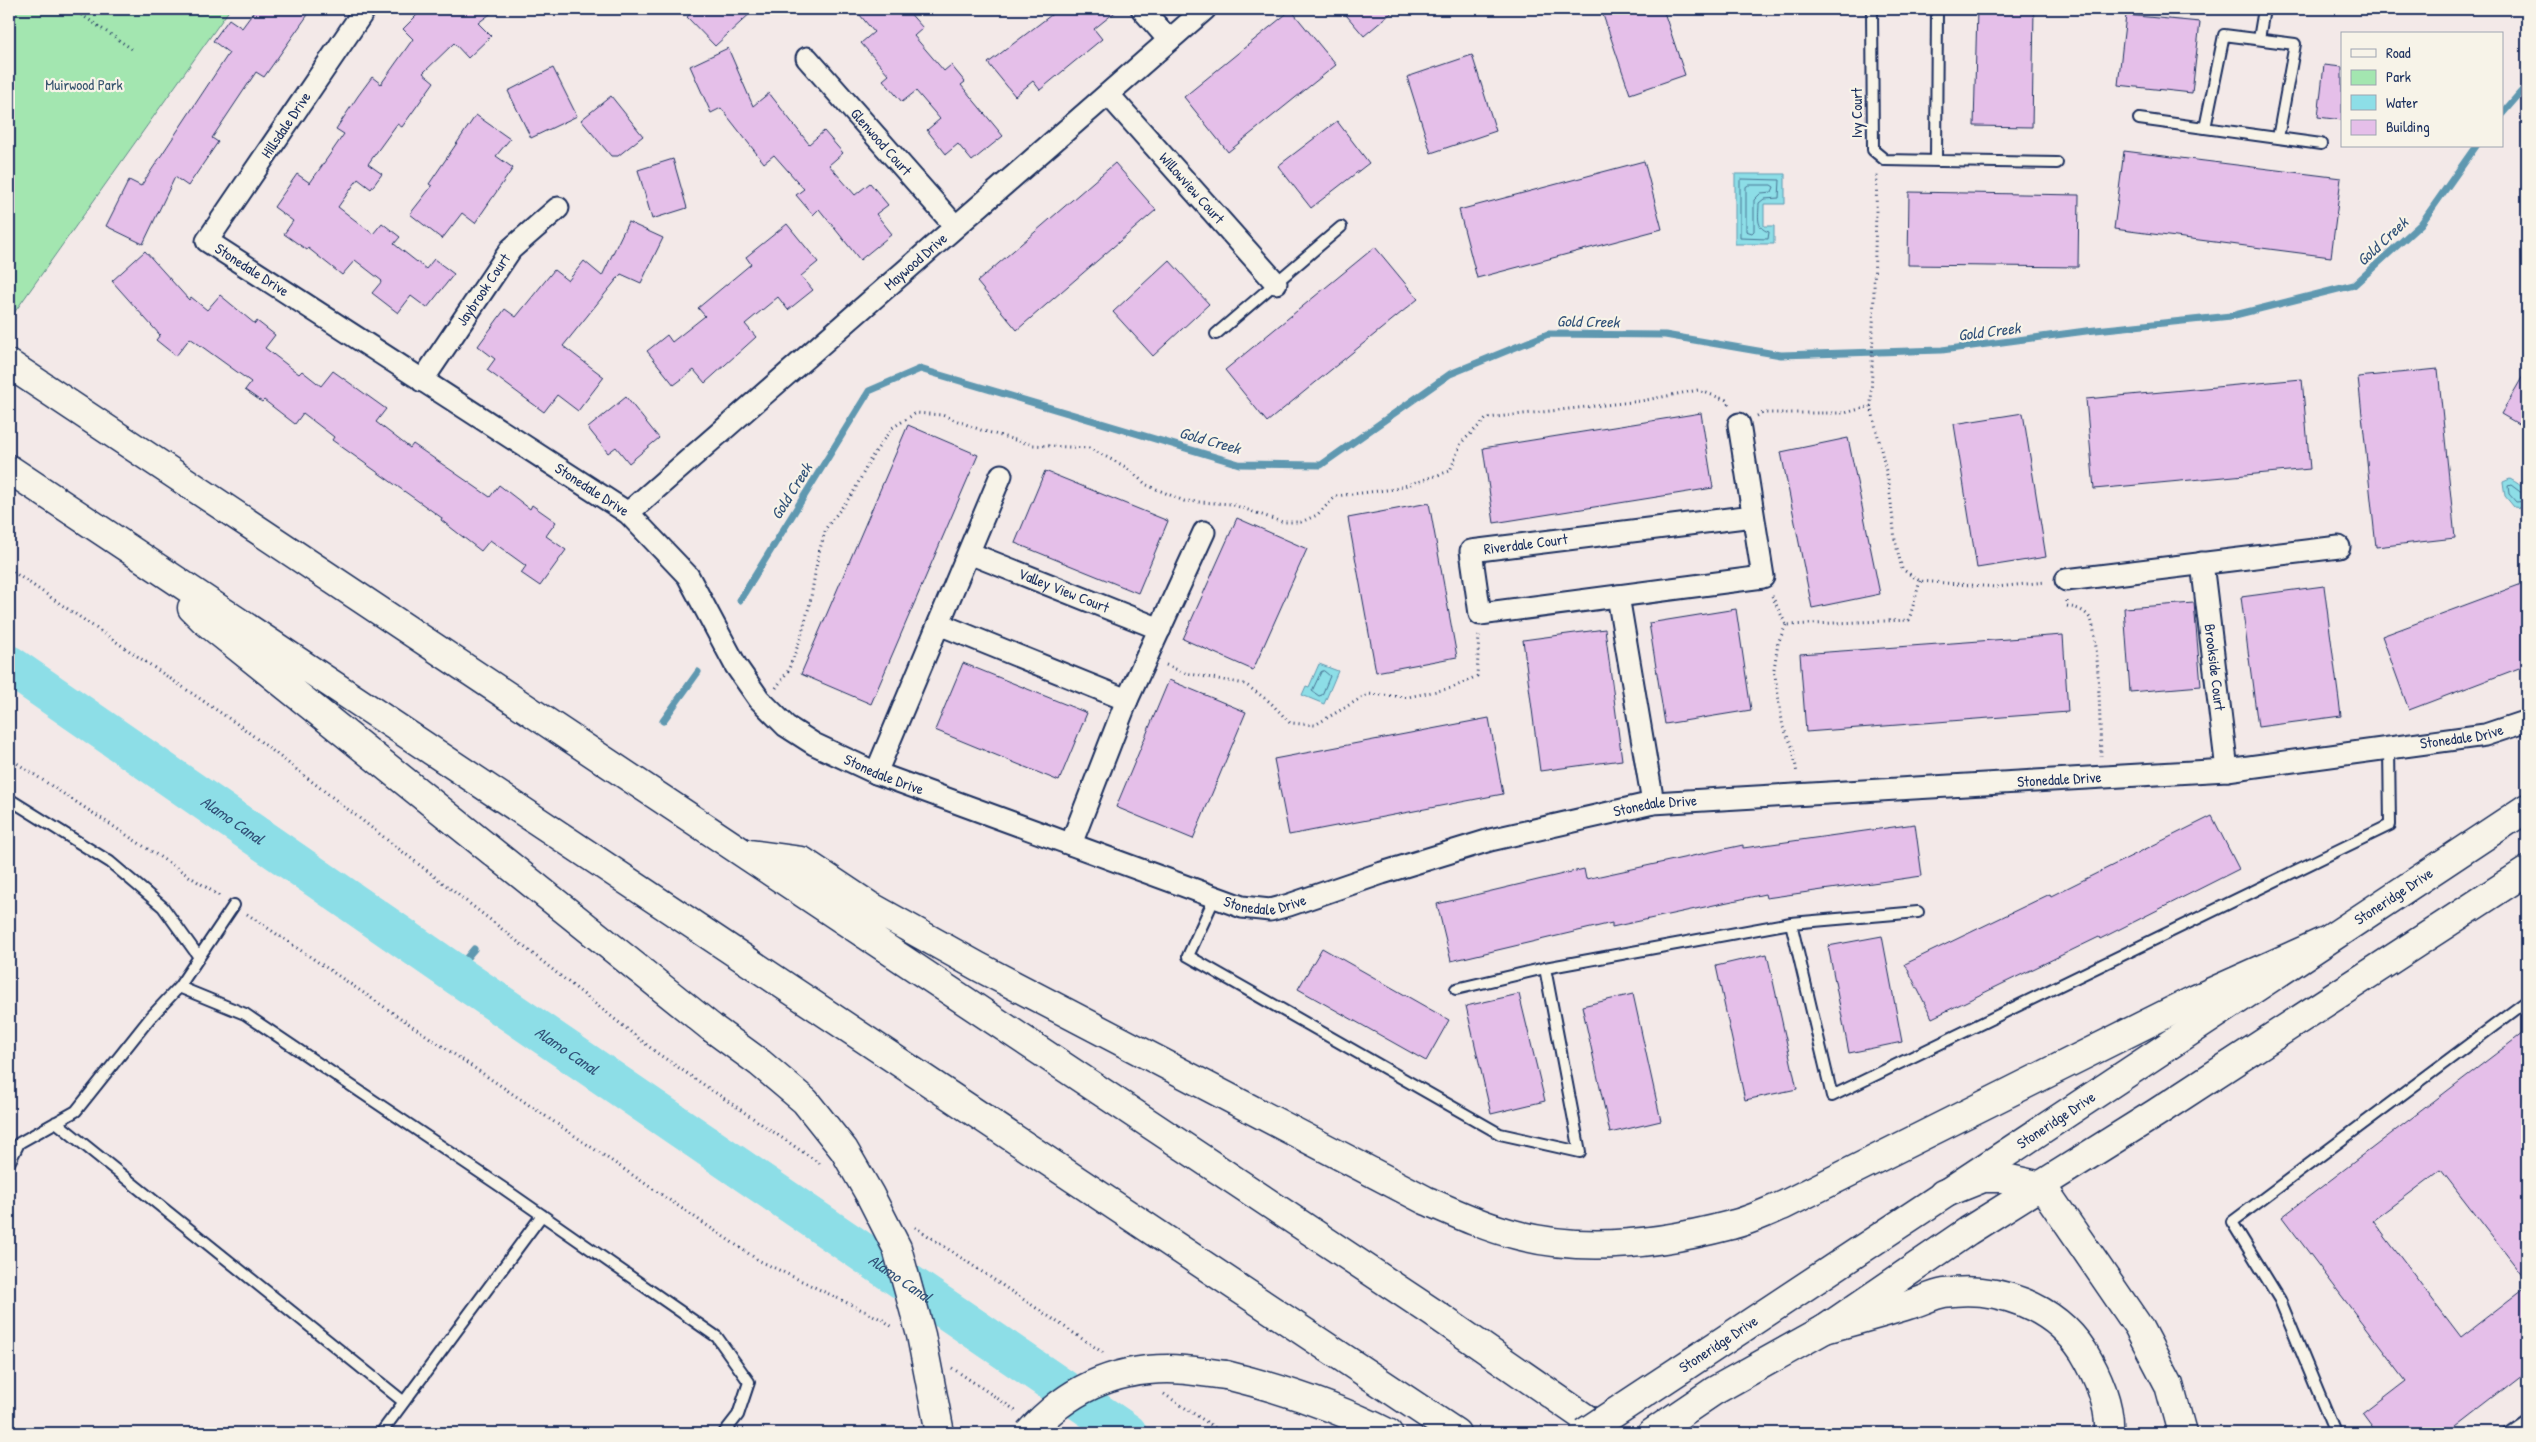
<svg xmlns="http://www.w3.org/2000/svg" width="2536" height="1442" font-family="'Patrick Hand',sans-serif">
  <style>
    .green { fill: #a3e6b0; stroke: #5f8a87 }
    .water { fill: #8ddee7; stroke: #5f98b0 }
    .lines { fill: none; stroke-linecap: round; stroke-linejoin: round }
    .shore { stroke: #497595; stroke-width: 1 }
    .stream { stroke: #5f98b0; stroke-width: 7 }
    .river { stroke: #8ddee7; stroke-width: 40 }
    .building { fill: #e5bfe9; stroke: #1b2f5e }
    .service-casing { stroke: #1b2f5e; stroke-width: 14 }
    .minor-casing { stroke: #1b2f5e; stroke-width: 25 }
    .secondary-casing { stroke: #1b2f5e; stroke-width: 31 }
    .motorway-casing { stroke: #1b2f5e; stroke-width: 31 }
    .path { stroke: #1b2f5e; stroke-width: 3; stroke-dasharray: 1 4; stroke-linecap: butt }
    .service { stroke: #f7f3e8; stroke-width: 10 }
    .minor { stroke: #f7f3e8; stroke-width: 21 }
    .secondary { stroke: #f7f3e8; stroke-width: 28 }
    .motorway { stroke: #f7f3e8; stroke-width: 28 }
    .secondary-bridge-casing { stroke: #1b2f5e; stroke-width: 31; stroke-linecap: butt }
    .motorway-bridge-casing { stroke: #1b2f5e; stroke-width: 31; stroke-linecap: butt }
    .secondary-bridge { stroke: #f7f3e8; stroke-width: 28 }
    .motorway-bridge { stroke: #f7f3e8; stroke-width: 28 }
    .labels { text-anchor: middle; stroke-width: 4.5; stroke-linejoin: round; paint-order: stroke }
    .park-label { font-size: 15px; fill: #36546e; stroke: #f7f3e8 }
    .street-label { font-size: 15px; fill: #1b2f5e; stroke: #f7f3e8 }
    .water-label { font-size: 16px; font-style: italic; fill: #325279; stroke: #f7f3e8 }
  </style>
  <rect width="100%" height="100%" fill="#f3e9e8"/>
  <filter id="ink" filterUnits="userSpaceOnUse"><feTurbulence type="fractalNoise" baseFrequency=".02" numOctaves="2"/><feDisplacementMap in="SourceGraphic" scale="10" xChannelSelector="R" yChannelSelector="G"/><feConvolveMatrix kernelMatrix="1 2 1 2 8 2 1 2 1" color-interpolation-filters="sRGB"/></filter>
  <g filter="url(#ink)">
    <path class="green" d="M9,9h221l-221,311z"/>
    <path class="water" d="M1735,174h50v30h-21v22h10v18h-39z
      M2510,479c13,7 17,11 17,26l-3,3 -10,-1 -9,-11 -2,-14z
      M1319,664l19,7 -14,33 -22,-9 4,-9 3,1z"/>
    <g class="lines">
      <path class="shore" d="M1742,179l38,1 -1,18 -15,1 -5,4c0,13 -4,25 10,29l-1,7 -28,-1v-57z
        M1749,185h22l3,2 -2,5 -11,1 -7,7v31l-2,2 -6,-2v-44z
        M2527,495l-4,-1 -12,-9 -3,1 1,8 7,8 11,-1
        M1324,671l6,5 -8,19 -3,1 -7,-5 9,-19z"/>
      <path class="stream" d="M2502,114l25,-29
        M740,600l129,-209 51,-22 319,95 82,1 129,-91 98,-40 117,1 116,20 161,-5 144,-19 145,-15 123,-31 67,-61 55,-78
        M663,721l35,-49
        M454,973l20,-24"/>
      <path class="river" id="s1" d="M9,665l445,308 673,460"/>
    </g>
    <path class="building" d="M256,9h56l-48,68 -8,-5 -44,66 6,4 -30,44 -13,-9 -32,67 -37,-18 23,-46 12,6 88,-133 -16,-12 16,-22 13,9z
      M423,9h74l-19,14 13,13 -23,22 -14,-15 -31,30 11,9 -32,45 -5,-3 -29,40 14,10 -11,15 -13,-10 -20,28 35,27 9,-11 18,14 -6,7 32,25 8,-10 20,15 -27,34 -16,-12 -13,17 -26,-20 10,-12 -27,-21 -13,15 -34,-27 -1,2 -23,-16 9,-13 -19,-14 23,-33 13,9 34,-49 -8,-5 22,-33 14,-19 9,7 32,-45 -10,-10z
      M696,9h59l-40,37 -28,-29z
      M855,9h51l17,19 -9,8 30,35 7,-6 14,17 -4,3 42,51 -31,25 -14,-17 -12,10 -19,-24 13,-11 -24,-28 -14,11 -19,-22 6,-5 -28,-32 13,-11z
      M1059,9h60l-25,20 8,10 -39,32 -23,19 -7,-9 -18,15 -27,-33z
      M1341,9h55l-32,27z
      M1601,9h62l22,66 -55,19z
      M1977,9h57l-2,118 -58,-1z
      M1291,10l45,55 -108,87 -44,-55z
      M2126,15l74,7 -8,71 -74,-8z
      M728,48l25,58 16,-13 40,51 15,-13 19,22 -14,12 26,30 15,-12 18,22 -12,9 16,20 -32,26 -41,-51 -6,6 -17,-20 8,-6 -30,-34 -10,8 -43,-55 -10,5 -21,-47z
      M1472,55l24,76 -65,22 -24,-76z
      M2324,65l18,2v53l-24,-3z
      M553,68l24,48 -46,22 -23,-47z
      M611,96l32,40 -25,20h-7l-30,-36z
      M476,115l34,24 -14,17 17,12 -38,55 -13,-10 -20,26 -32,-25 22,-28 -3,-2z
      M1337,121l32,42 -58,45 -33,-42z
      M2124,151l217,27 -10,79 -217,-28z
      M673,159l14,49 -35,11 -14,-49z
      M1644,161l18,68 -185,49 -18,-68z
      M1115,163l41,47 -139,120 -40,-48z
      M1909,192l170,3 -1,72 -170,-2z
      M628,222l35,16 -22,45 -20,-9 -58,72 41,31 -26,34 -21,-16 -13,17 -57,-42 8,-11 -17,-13 27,-37 11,8 38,-47 14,11 16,-20 18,15z
      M787,224l31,38 -17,14 12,14 -25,20 -10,-13 -33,27 11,13 -51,46 -11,-13 -20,15 -27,-34 20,-16 5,7 33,-26 -7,-8 53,-44 -5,-7z
      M1375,247l43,52 -151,123 -42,-52z
      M145,251l44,49 2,-3 16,13 13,-15 35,29 2,-3 18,14 -10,13 34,26 3,-3 19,15 12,-15 53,38 -10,13 34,26 3,-4 77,53 9,-12 31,24 2,-4 24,17 -10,14 20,14 -26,36 -19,-13 5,-7 -36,-26 -9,11 -40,-31 1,-2 -110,-78 2,-3 -31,-24 -8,11 -31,-24 -2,2 -17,-12 6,-8 -61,-44 -14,18 -20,-16 4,-5 -48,-54z
      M1169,260l40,44 -56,52 -40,-44z
      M2438,369l17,169 -79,9 -18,-170z
      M2527,369v60l-26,-15z
      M2302,379l8,90 -216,20 -8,-90z
      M626,397l33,41 -30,25 -13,-16 -8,6 -20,-25z
      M1701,413l12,75 -219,35 -11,-75z
      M2023,413l23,144 -69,11 -23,-144z
      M908,425l70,30 -107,249 -70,-30z
      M1848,438l32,156 -68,14 -31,-156z
      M1045,471l123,50 -30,72 -123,-50z
      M1429,503l28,154 -81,15 -28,-154z
      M1237,518l70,31 -54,121 -70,-31z
      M2527,582v83l-118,45 -27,-74z
      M2324,586l17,130 -83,11 -17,-130z
      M2194,603l7,83 -71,6 -6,-84z
      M1736,609l15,101 -86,14 -16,-101z
      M1605,629l17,131 -82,11 -17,-131z
      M2063,635l5,77 -262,20 -6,-78z
      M963,663l124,50 -28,68 -124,-51z
      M1169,680l77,32 -53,127 -77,-32z
      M1489,718l14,76 -214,41 -15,-76z
      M2212,816l27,53 -139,70 -1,-2 -167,81 -27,-54 145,-70 1,2z
      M1915,824l7,52 -156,22 -1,-4 -153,33v-4l-161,38 -14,-57 147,-35 2,10 157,-34v3z
      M1882,936l20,106 -53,11 -21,-107z
      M1322,948l127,72 -23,41 -128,-72z
      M1767,954l30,135 -52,11 -29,-134z
      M1519,994l26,107 -54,13 -25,-108z
      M1633,994l28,127 -51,12 -28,-127z
      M2527,1030v251l-86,-111 -68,51 88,116 66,-51v85l-80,62h-70l-14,-19 43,-33 -124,-164z"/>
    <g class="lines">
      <defs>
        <path id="service" d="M1872,9l1,141 12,10 172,3
          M2259,39l5,-30
          M2139,119l182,25
          M2205,128l19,-93 71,9 -17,94
          M1936,161l1,-152
          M1216,334l125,-107
          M9,799l101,63 53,45 36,50
          M1215,897l-27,59 312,178 80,18 -35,-184
          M1791,923l41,173 558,-271 -1,-77
          M179,987l55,-82
          M1456,989l89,-21 246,-45 127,-11
          M56,1122l348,280
          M9,1163l10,-20 57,-32 74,-93 29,-31 66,27 258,174 214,149 32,45 -11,33 -14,18
          M381,1433l161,-218
          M2335,1433l-55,-133 -48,-78 295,-221
          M2507,1433l20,-14"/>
        <g id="minor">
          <path id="s2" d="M365,9l-158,232 421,272 60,63 48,90 23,33 27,27 28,18 62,29 366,134 28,3 19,-5 93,-32 108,-33 163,-37 574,-33 258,-35 42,-14"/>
          <path d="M1142,9l27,31"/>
          <path id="s3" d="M807,58l148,168"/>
          <path id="s4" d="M1108,94l168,189"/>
          <path id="s5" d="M422,381l89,-132 47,-41"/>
          <path id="s6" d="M1739,424l24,153 -283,37 -9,-63 282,-35"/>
          <path id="s7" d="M628,513l577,-504"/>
          <path id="s8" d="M969,553l191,76"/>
          <path id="s9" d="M2202,563l25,207"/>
          <path d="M2066,580l273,-33"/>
          <path d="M1618,596l35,207"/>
          <path d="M939,624l188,76"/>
          <path d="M876,773l125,-298"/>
          <path d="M1071,844l56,-144 77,-168"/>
        </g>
        <g id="secondary">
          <path id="s10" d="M1681,1369l846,-561"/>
          <path d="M1652,1433l62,-42 111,-62 143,-98 188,-118 371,-242"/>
        </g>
        <path id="motorway" d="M9,364l1423,948 175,121
          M9,469l1447,964
          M192,608l12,12 508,408
          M750,854l52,7 66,44 111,62 446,233c30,13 60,27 92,35 69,18 146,8 214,-10 18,-4 36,-13 53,-20l412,-206 127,-57
          M1943,1194l40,-16h22l37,8 96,140 31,59 13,48
          M1825,1329c27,-8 56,-15 83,-24 12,-3 24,-10 36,-12 53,-8 110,13 139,58 14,23 28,55 26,82
          M1226,1375c57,14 110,32 162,58"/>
      </defs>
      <use href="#service" class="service-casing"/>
      <use href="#minor" class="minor-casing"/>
      <use href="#secondary" class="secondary-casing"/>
      <use href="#motorway" class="motorway-casing"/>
      <path class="path" d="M73,9l59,40
        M9,13l2,-4
        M1871,406l18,78 6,56 7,29 18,12 76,6 50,-5
        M1757,416l6,-3h82l26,-7 6,-233
        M9,569l234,159 245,190 169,135 165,112
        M1772,596l14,29 123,-5 11,-39
        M2067,601v5c10,2 17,4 23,12 9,12 10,117 11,138
        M1786,625l-8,18 -4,26 9,58 10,21 4,26
        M1166,665l19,8 60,11 25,18 20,21 25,2 53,-31 40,3 44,-9 25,-12 2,-42
        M776,688l12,-17 12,-31 10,-37 8,-47 8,-28 27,-35 18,-35 21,-30 24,-15 26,2 39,15 51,15 57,3 35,18 23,19 37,16 47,3 51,18h19l16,-7 19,-19 59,-7 55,-18 11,-28 26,-25 154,-17 57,-11 28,10 4,7
        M9,758l212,139
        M247,914l511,346 125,60 11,8
        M915,1227l190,127
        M952,1368l66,44
        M1164,1394l59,39"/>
      <use href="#service" class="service"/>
      <use href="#minor" class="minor"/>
      <use href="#secondary" class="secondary"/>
      <use href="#motorway" class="motorway"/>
      <defs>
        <path id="secondary-bridge" d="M1584,1433l97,-64"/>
        <path id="motorway-bridge" d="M712,1028l48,35 45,38 39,49 26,45 27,53 24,87 19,98
          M1029,1433c37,-42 82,-64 139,-64 19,0 39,4 58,6"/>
      </defs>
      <use href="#secondary-bridge" class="secondary-bridge-casing"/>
      <use href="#motorway-bridge" class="motorway-bridge-casing"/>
      <use href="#secondary-bridge" class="secondary-bridge"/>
      <use href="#motorway-bridge" class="motorway-bridge"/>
    </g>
  </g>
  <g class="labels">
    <g class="park-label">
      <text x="84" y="90">Muirwood Park</text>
    </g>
    <g class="street-label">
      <text transform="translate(1857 113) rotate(-90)" y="5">Ivy Court</text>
      <text transform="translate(286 125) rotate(-56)" y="5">Hillsdale Drive</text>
      <text dy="5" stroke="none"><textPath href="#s3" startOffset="112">Glenwood Court</textPath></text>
      <text dy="5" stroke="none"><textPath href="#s4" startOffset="126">Willowview Court</textPath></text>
      <text dy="5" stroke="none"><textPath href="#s7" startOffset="382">Maywood Drive</textPath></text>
      <text dy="5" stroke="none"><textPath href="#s2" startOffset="334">Stonedale Drive</textPath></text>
      <text dy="5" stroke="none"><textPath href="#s5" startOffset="110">Jaybrook Court</textPath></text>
      <text dy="5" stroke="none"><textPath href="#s2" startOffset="739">Stonedale Drive</textPath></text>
      <text dy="5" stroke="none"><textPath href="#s6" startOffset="559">Riverdale Court</textPath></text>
      <text dy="5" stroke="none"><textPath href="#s8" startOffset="102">Valley View Court</textPath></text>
      <text dy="5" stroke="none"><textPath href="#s9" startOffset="105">Brookside Court</textPath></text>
      <text dy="5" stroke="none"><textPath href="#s2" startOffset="2779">Stonedale Drive</textPath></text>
      <text dy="5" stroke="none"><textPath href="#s2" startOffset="1159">Stonedale Drive</textPath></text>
      <text dy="5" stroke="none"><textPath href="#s2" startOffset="2374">Stonedale Drive</textPath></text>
      <text dy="5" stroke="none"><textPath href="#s2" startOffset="1969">Stonedale Drive</textPath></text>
      <text dy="5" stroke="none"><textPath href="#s10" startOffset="855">Stoneridge Drive</textPath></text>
      <text dy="5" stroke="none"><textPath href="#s2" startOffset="1564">Stonedale Drive</textPath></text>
      <text dy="5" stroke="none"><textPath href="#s10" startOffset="450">Stoneridge Drive</textPath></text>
      <text dy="5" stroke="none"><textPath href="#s10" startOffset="45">Stoneridge Drive</textPath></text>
    </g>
    <g class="water-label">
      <text transform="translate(2382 241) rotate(-43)" y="6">Gold Creek</text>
      <text transform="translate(1588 321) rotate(1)" y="6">Gold Creek</text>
      <text transform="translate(1989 331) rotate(-7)" y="6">Gold Creek</text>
      <text transform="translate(1210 440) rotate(16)" y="6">Gold Creek</text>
      <text transform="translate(791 491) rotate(-58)" y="6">Gold Creek</text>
      <text dy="6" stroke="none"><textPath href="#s1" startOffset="272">Alamo Canal</textPath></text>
      <text dy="6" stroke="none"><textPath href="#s1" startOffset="678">Alamo Canal</textPath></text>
      <text dy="6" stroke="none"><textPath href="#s1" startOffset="1082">Alamo Canal</textPath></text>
    </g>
  </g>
  <rect width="2536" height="1442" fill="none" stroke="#f7f3e8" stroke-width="30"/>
  <rect x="15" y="15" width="2506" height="1412" fill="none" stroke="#1b2f5e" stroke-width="2" filter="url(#ink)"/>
  <rect x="2341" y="32" width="162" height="115" fill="#f7f3e8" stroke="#9fa5b1"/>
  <rect x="2351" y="49" width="25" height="8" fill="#f7f3e8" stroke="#9fa5b1"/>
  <text x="2386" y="58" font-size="15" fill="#1b2f5e">Road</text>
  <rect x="2351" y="70" width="25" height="15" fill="#a3e6b0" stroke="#9fa5b1"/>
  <text x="2386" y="82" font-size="15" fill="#1b2f5e">Park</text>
  <rect x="2351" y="95" width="25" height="15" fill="#8ddee7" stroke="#9fa5b1"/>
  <text x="2386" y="108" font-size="15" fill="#1b2f5e">Water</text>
  <rect x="2351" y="120" width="25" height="15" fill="#e5bfe9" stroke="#9fa5b1"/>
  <text x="2386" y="132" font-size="15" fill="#1b2f5e">Building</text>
</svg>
